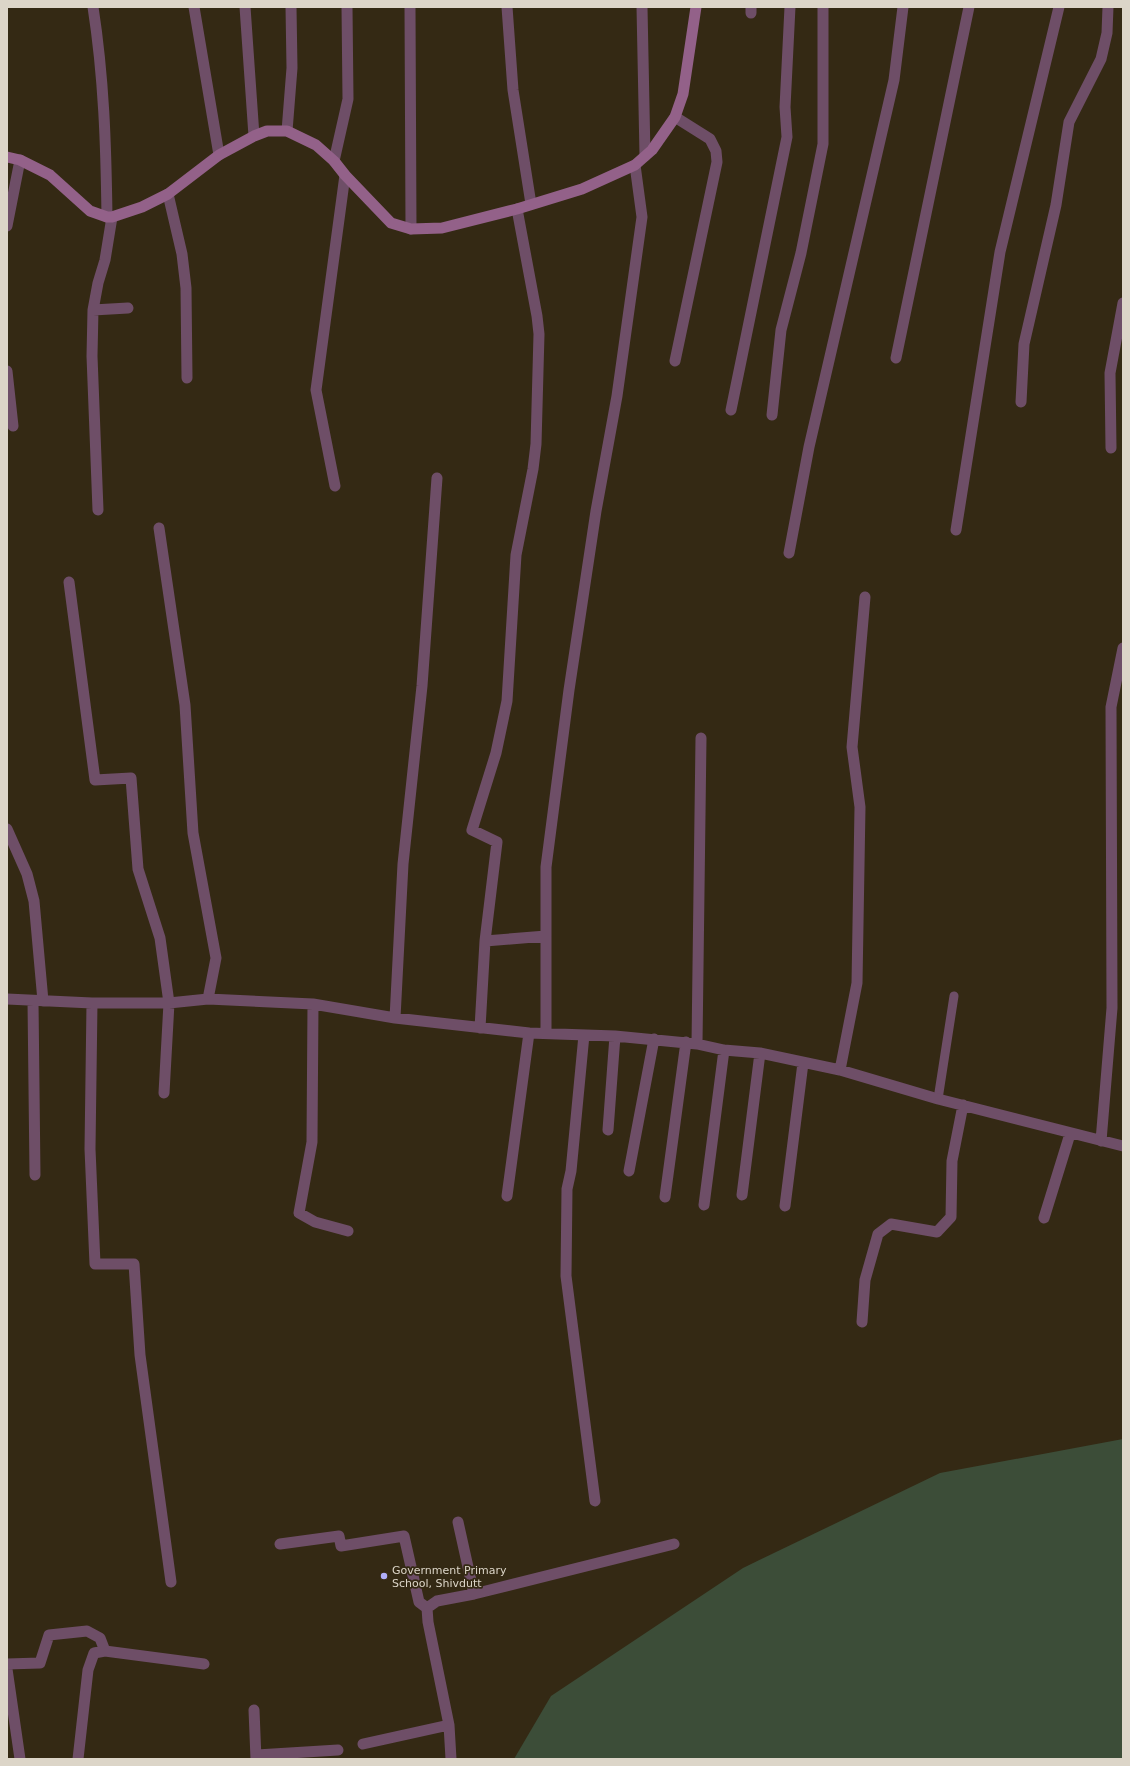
<svg xmlns="http://www.w3.org/2000/svg" width="1130" height="1766" font-family="'DejaVu Sans',sans-serif">
  <style>
    .green { fill: #3c4d38 }
    .lines { fill: none; stroke-linecap: round; stroke-linejoin: round }
    .service { stroke: #6e4e67; stroke-width: 9 }
    .minor { stroke: #6e4e67; stroke-width: 11 }
    .secondary { stroke: #936189; stroke-width: 11 }
    .poi-dot { fill: #b0aefa; stroke: #342914; stroke-width: 1.5 }
    .labels { text-anchor: middle; stroke-width: 3.5; stroke-linejoin: round; paint-order: stroke }
    .poi-label { font-size: 11px; fill: #dcd5c8; stroke: #342914; text-anchor: start }
  </style>
  <rect width="100%" height="100%" fill="#342914"/>
  <path class="green" d="M1123,1439v320h-609l37,-63 192,-128 197,-95z"/>
  <g class="lines">
    <path class="service" d="M938,1099l16,-103"/>
    <path class="minor" d="M93,7c11,71 13,138 14,210
      M194,7l25,148
      M245,7l9,129
      M410,7l1,222
      M507,7l6,83 18,114
      M642,7l3,149
      M751,13v-6
      M675,117l35,22 6,12 1,11 -42,199
      M287,131l5,-63 -1,-61
      M334,161l14,-62 -1,-92
      M168,194l14,60 4,34 1,90
      M7,226l13,-66
      M93,310l35,-2
      M896,358l73,-351
      M7,371l6,55
      M1021,402l3,-58 32,-139 13,-83 32,-63 6,-26 1,-26
      M731,410l56,-273 -2,-30 5,-100
      M772,415l9,-85 20,-77 22,-109v-137
      M1111,448l-1,-75 13,-70
      M335,486l-19,-96 29,-215
      M98,510l-6,-154 1,-46 5,-27 7,-23 7,-43
      M159,528l26,177 8,128 23,125 -8,41
      M956,530l44,-278 59,-245
      M789,553l20,-106 85,-367 9,-73
      M69,582l26,198 36,-2 7,91 22,69 9,65 -5,90
      M7,829l20,45 7,27 9,100
      M485,941l61,-5
      M7,999l85,4h77l39,-4 105,5 82,14 134,15 86,3 82,8 27,6 36,3 80,17 98,29 185,47
      M33,1001l2,174
      M92,1003l-2,146 5,115h39l6,91 31,227
      M313,1004l-1,138 -13,71 16,9 33,9
      M395,1018l8,-154 19,-178 15,-208
      M480,1028l5,-87 12,-99 -25,-12 24,-77 11,-52 9,-146 17,-86 3,-25 3,-110 -2,-18 -20,-107
      M546,1033v-166l23,-177 27,-179 21,-115 25,-179 -7,-52
      M584,1035l-13,136 -4,18 -1,87 29,225
      M697,1044l4,-306
      M840,1070l17,-87 3,-176 -8,-60 13,-150
      M608,1130l7,-94
      M1101,1141l11,-133 -1,-301 12,-59
      M629,1171l25,-132
      M742,1195l18,-142
      M507,1196l22,-163
      M665,1197l21,-155
      M704,1205l20,-155
      M785,1206l18,-143
      M1044,1218l26,-84
      M862,1322l3,-42 13,-46 13,-10 46,8 14,-15 1,-56 11,-56
      M458,1522l16,72
      M280,1544l59,-8 2,10 63,-10 15,66 8,6
      M7,1664l33,-1 9,-28 38,-4 13,7 5,13
      M7,1669l13,90
      M254,1710l2,49
      M363,1744l86,-19
      M257,1755l81,-5
      M78,1759l10,-89 6,-17 11,-2 99,13
      M451,1759l-2,-34 -21,-103 -1,-14 10,-7 37,-7 200,-50"/>
    <path class="secondary" d="M7,157l13,3 30,15 40,36 17,6h5l30,-10 26,-13 51,-39 35,-19 13,-5h20l29,14 18,16 11,14 46,48 20,6 31,-1 75,-19 65,-20 53,-24 17,-15 23,-33 8,-23 13,-87"/>
  </g>
  <circle class="poi-dot" cx="384" cy="1576" r="4"/>
  <g class="labels">
    <g class="poi-label">
      <text x="392" y="1574">Government Primary<tspan x="392" dy="13">School, Shivdutt</tspan></text>
    </g>
  </g>
  <rect width="1130" height="1766" fill="none" stroke="#dcd5c8" stroke-width="16"/>
</svg>
